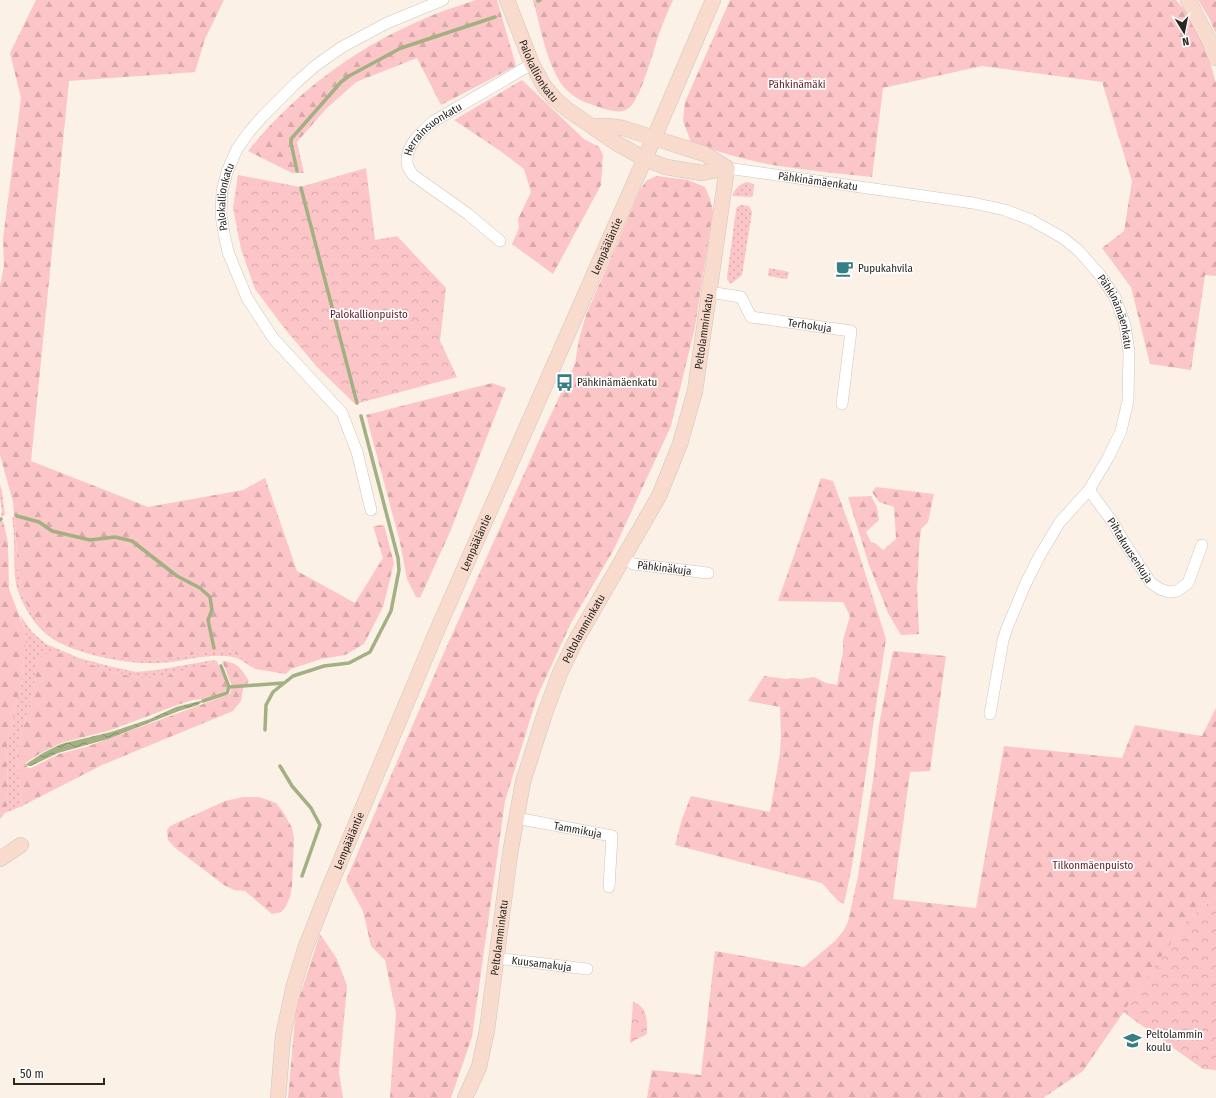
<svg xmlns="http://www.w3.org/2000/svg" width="1216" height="1098" font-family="'Fira Sans Condensed',sans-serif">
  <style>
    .grass { fill: url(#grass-dots) }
    .forest { fill: url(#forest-firs) }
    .park { fill: url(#park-crowns) }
    .water { fill: url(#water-waves) }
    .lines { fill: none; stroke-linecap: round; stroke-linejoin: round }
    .stream { stroke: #a2b082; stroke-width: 3.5 }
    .street-casing { stroke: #cec5bc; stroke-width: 12 }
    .secondary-casing { stroke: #cec5bc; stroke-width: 16 }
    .street { stroke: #fff; stroke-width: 11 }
    .secondary { stroke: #f9dbce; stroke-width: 15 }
    .labels { text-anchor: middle; stroke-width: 3.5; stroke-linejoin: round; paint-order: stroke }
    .street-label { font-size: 11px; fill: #2b2824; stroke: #fff }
    .park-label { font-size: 11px; fill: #5f1d26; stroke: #fff }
    .poi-label { font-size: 11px; fill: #2b2824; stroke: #fff; text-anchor: start }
  </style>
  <defs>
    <pattern id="grass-dots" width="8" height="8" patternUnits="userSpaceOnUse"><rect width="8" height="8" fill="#fcc5c7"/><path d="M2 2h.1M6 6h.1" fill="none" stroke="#d8a9ab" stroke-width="1.8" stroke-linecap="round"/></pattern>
    <pattern id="forest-firs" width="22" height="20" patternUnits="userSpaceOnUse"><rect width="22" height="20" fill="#fcc5c7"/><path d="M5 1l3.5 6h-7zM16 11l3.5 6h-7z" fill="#d8a9ab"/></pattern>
    <pattern id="park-crowns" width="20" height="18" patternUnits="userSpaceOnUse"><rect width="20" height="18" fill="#fcc5c7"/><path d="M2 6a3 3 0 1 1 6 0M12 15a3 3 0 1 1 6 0" fill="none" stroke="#d8a9ab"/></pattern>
    <pattern id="water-waves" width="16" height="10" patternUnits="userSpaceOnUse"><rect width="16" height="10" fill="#a2b082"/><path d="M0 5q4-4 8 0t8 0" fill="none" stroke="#848f6a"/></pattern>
  </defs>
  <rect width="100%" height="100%" fill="#fbf1e7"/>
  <path class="grass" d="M747,182l7,2 -1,12 -2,1 -19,-1c3,-7 7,-12 15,-14z
    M741,205l8,1 3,6 -10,63 -11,9 -4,-5v-2l9,-67 1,-3z
    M769,268l20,4 -2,7 -19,-3z
    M0,484l2,8 3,23 -4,2 1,-6 -2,-12z
    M14,517l6,73 8,17 11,17 115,36 73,-10 13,6 15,13c-5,-3 -14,-9 -18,-11 -25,-7 -52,4 -78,5 -31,2 -89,-9 -113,-29 -13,-11 -24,-30 -29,-46 -4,-15 -2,-33 -3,-49 0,-7 -1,-14 -2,-21z
    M20,615l12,17 14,12 33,14 30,8 27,6 21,-2 57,-10 3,1 -54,16 -19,2 -32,-7 -25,-9 -50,-2 -3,27 -16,57 -1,18 5,43 -17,7 3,-10 -1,-57 15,-66 4,-47z"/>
  <path class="forest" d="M36,0h188l-19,39 -10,33 -126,9 -38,380 117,46 95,-17 22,-12 32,93 58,32 28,-45 -10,-32 11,-1 10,38 -11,44 -19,37 -19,11 -24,4 -30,10 -5,5 -31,-5 -15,-13 -13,-6 -73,10 -36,-2 -35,-9 -28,-10 -16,-14 -11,-18 -8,-17 -7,-88 -13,-47v-169l4,-21 -1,-26 18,-141 -11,-45z
    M476,0h21l19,66 -75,39 -24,-47 -61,24 -30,27 -29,33 7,31h-12l-44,-22c49,-61 113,-107 185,-136 14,-6 29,-10 43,-15z
    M533,0h140c-5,11 -10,22 -14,34 -6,17 -17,61 -29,73 -7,7 -17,4 -26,2 -11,-4 -23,-7 -33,-15 -23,-18 -30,-66 -38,-94z
    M730,0h446c22,24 32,53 40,83v193l-11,-1 -14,95 -41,-6 -19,-77 -29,-39 22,-17 8,-50 -30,-99 -120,-16 -99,22 -11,89c-29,-3 -57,-6 -86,-10 -32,-4 -64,-14 -95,-25l-8,-21 2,-19z
    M1198,0h18v34l-7,-16z
    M522,80l62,59 15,8 4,8 -2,30 -48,89 -41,-30 7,-16 -1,-9 13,-27 -7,-23 -25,-19 -45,-30z
    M657,176l31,4 17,7 5,12 3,12 -18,116 -24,99 -57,123 -43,74 -34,74 -32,104 -33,236 -21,61h-61l6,-85 -11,-53 -14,-14 -8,-35 -17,-31 96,-223 103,-230 30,-63 4,-25 7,-24 54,-125 7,-10z
    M492,383l14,5 -56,144 -30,66 -4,-1 -9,-18 -7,-37 -34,-127z
    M821,478l12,3 21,57 32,101 -34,227 -8,38 -6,-3 -16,-18 -147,-38 7,-26 9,-23 79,16 10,-59 1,-16 -1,-30 -32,-6 16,-25 22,3 6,-1 9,1 13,-2 12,6 11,2 6,-33v-12l7,-24 -7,-14 -65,-1z
    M876,487l58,7 -6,28 -7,7 -2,18 -1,29 -1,10 2,48 -18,1 -13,-22 -19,-48 -21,-68 23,-1 6,11 2,13 -13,12 5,10 4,1 8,7 13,-11 -2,-32 -15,-5 -7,-10z
    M3,521l5,22 1,46 17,44 -4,47 -15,66 1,57 -3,10 -5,6v-297z
    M893,651l53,5 -16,115 -20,1 -17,127 83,9 28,-162 118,12 13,-33 67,11 14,-28v189l-29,23 -104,151 -40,27h-396l5,-28 49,5 14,-124 89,16 31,-26 9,-11 4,-8 10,-46 16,-102 5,-49z
    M49,653h10l53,19 32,7 19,-2 54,-16 10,25v3l-3,3 -20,7 -11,1 -16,5 -66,25 -50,13 -20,10 -16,10 3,5h3l28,-14 27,-7 144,-53 2,-8 -10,-25c15,1 19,7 27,20l-6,8 -2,12 -8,10 -131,54 -80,41 -5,-43 1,-18 16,-57 3,-27 5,-6z
    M243,797h16l17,6 7,9 9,16 2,11 -2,47 -2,11 -5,11 -4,4 -9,2 -27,-23 -11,-1 -10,-5 -50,-38 -6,-7 -1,-10 3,-4 55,-25z
    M320,934l17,25 10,27 -8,86 4,26h-55l8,-90z"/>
  <path class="park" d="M366,168l9,72 22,-4 49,52 -6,53 17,36 -102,27 -38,-37 -32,-38 -30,-40 -14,-40 -8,-41 5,-33 62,12z
    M1216,897v173l-13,-1 -80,-57 64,-92z
    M633,1002c15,5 14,18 14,32l-17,9z"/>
  <path class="water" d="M200,701h3l-5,4 -19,6 -71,28 -50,14 -27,13h-3l-2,-2 17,-11 18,-9 50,-12 39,-13 26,-12z"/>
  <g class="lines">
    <path class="stream" d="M538,1l2,-1
      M297,171l-6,-28v-4l50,-57 8,-6 52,-28 94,-31
      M301,188l56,215
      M17,516l22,6 13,9 38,9 25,-3 17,4 45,35 23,12 10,9 2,13 -4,10 6,28
      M0,520l1,-1
      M221,666l8,21 54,-4
      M203,701l24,-8 2,-6
      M265,730l1,-25 7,-13 20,-16 31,-10 25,-3 21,-11 21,-41 8,-41 -1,-12 -37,-142
      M280,766l12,20 19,22 9,17 -18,51"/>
    <defs>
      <g id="street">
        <path id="s1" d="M727,168l246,35 32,7 26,10 32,18 15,12 22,25 15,22 10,28 4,27 -1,49 -7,30 -13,27 -19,32 -29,32 -20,33 -15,30 -18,43 -4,12 -13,74"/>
        <path id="s2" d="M500,241l-32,-27 -55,-39c-2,-3 -4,-6 -5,-8 -6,-19 14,-36 26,-46l98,-57"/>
        <path id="s3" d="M709,292l32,5 10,20 100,14 -9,73"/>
        <path id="s4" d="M1089,490l25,34 10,18 27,41 9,6 9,3 8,-1 11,-8 14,-38"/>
        <path id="s5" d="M371,510l-14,-58 -15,-39 -69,-75 -26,-40 -19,-46 -4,-19 -3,-18 1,-23 5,-20 10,-23 12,-17 13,-15 35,-35 18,-16 27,-19 45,-24 56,-23"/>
        <path id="s6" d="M623,557l10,7 75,9"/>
        <path id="s7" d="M516,818l96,18 -3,51"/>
        <path id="s8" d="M496,958l91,11"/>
      </g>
      <g id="secondary">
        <path id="s9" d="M507,0l25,64 12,22 11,13 13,11 48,33 29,16 21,8 36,6 25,-5"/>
        <path d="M1188,0l22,42 6,16"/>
        <path d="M592,126h15l16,2 31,10 51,16 22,14"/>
        <path d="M0,859l21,-14"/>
        <path id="s10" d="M278,1098l5,-62 11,-51 11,-36 24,-61 106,-253 219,-497 59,-138"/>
        <path id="s11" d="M465,1098l14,-31 8,-37 23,-176 13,-72 22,-69 15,-40 15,-31 84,-146 21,-52 15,-53 32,-223"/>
      </g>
    </defs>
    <use href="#street" class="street-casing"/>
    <use href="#secondary" class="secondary-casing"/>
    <use href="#street" class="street"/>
    <use href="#secondary" class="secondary"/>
  </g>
  <defs>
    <symbol id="cafe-bare" viewBox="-9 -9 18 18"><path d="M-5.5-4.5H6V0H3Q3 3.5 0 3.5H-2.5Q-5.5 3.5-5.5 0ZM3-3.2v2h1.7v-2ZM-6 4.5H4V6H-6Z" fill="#357e82" stroke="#fff" stroke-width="2.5" paint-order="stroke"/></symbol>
    <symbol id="bus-bare" viewBox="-9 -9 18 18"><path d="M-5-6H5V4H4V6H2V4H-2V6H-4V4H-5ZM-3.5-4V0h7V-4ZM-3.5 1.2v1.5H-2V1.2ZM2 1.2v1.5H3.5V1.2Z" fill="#357e82" stroke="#fff" stroke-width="2.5" paint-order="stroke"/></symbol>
    <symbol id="school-bare" viewBox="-9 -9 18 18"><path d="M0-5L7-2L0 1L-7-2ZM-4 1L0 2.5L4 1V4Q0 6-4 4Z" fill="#357e82" stroke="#fff" stroke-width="2.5" paint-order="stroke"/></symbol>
  </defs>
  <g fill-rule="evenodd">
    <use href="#cafe-bare" x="832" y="256" width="25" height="25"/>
    <use href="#bus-bare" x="552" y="370" width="25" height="25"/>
    <use href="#school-bare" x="1120" y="1028" width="25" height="25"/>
  </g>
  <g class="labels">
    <g class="street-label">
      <text dy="4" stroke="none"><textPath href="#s9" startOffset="78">Palokallionkatu</textPath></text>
      <text dy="4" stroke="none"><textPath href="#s2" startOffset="168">Herrainsuonkatu</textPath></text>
      <text dy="4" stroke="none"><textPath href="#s1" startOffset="92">Pähkinämäenkatu</textPath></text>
      <text dy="4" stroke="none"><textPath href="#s5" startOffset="357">Palokallionkatu</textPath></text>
      <text dy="4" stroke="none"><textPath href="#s10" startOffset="917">Lempääläntie</textPath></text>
      <text dy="4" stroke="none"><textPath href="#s1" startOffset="439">Pähkinämäenkatu</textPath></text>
      <text dy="4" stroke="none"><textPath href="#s3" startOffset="114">Terhokuja</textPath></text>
      <text dy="4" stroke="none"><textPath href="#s11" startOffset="812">Peltolamminkatu</textPath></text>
      <text dy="4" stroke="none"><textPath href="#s10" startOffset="593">Lempääläntie</textPath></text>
      <text dy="4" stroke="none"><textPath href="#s4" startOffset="73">Pihtakuusenkuja</textPath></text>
      <text dy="4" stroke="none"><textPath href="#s6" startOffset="44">Pähkinäkuja</textPath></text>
      <text dy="4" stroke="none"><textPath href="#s11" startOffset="488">Peltolamminkatu</textPath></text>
      <text dy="4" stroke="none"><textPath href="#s7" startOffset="63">Tammikuja</textPath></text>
      <text dy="4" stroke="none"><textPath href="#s10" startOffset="269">Lempääläntie</textPath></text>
      <text dy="4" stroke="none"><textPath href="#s11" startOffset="165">Peltolamminkatu</textPath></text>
      <text dy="4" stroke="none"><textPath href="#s8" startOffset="46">Kuusamakuja</textPath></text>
    </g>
    <g class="park-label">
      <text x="797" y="88">Pähkinämäki</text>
      <text x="369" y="318">Palokallionpuisto</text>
      <text x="1093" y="869">Tilkonmäenpuisto</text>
    </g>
    <g class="poi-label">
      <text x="858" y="272">Pupukahvila</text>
      <text x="577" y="386">Pähkinämäenkatu</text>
      <text x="1146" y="1038">Peltolammin<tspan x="1146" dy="13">koulu</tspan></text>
    </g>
  </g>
  <g transform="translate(1184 32) rotate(170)" stroke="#ffffff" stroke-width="3" paint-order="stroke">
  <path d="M0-3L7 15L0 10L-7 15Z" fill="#2b2824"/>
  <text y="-6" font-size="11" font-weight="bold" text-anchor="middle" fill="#2b2824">N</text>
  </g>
  <path d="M14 1078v6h90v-6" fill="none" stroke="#2b2824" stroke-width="2"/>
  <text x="20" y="1078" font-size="12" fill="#2b2824" stroke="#ffffff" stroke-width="3" paint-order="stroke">50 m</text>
</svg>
